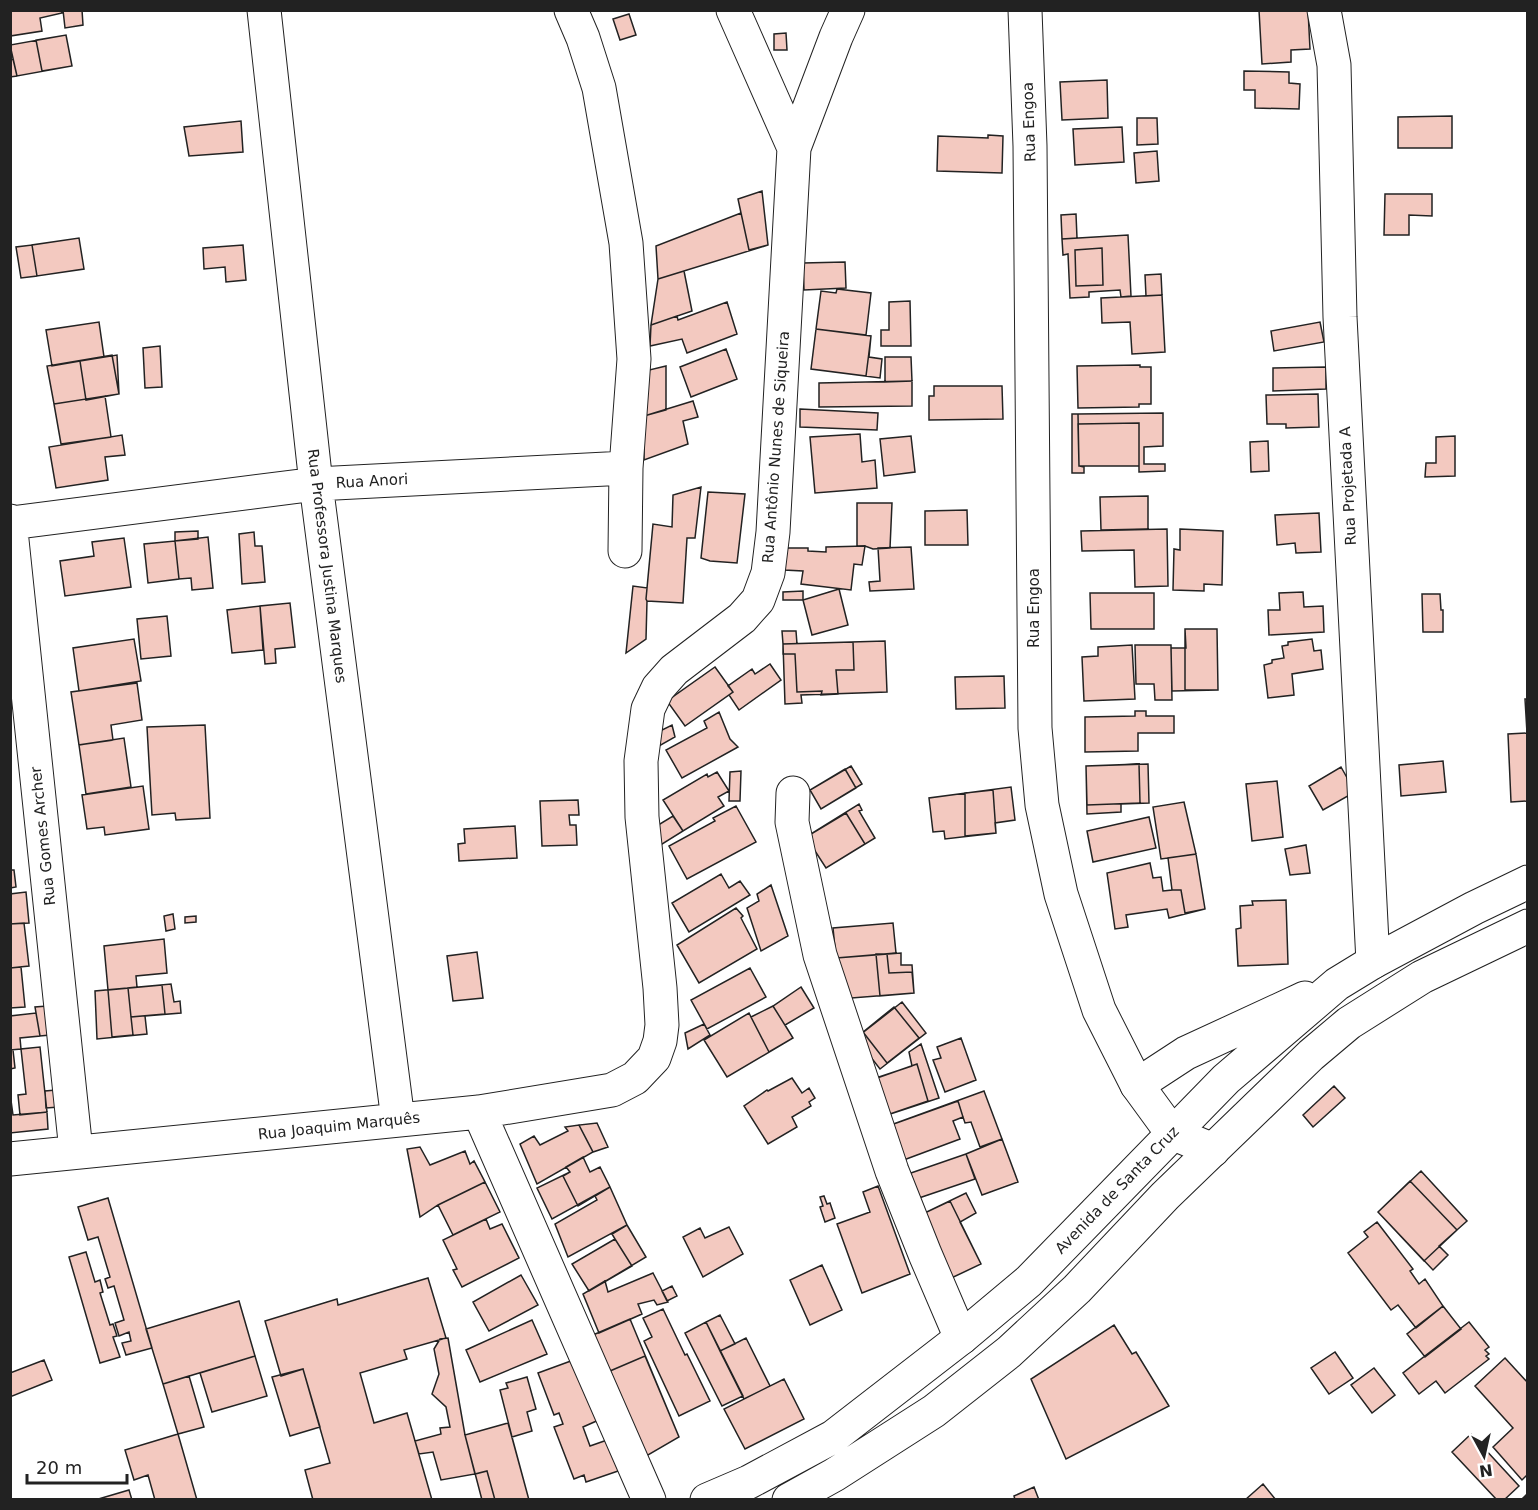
<svg xmlns="http://www.w3.org/2000/svg" width="1538" height="1510" font-family="'DejaVu Sans',sans-serif">
  <style>
    .building { fill: #f3c9c0; stroke: #222; stroke-width: 1.5 }
    .lines { fill: none; stroke-linecap: round; stroke-linejoin: round }
    .minor-casing { stroke: #222; stroke-width: 35 }
    .major-casing { stroke: #222; stroke-width: 35 }
    .minor { stroke: #fff; stroke-width: 33 }
    .major { stroke: #fff; stroke-width: 33 }
    .wall { stroke: #222; stroke-width: 3 }
    .labels { text-anchor: middle; stroke-width: 4.5; stroke-linejoin: round; paint-order: stroke }
    .street-label { font-size: 15px; fill: #222; stroke: #fff }
  </style>
  <rect width="100%" height="100%" fill="#fff"/>
  <path class="building" d="M10,10h51l1,3 -22,5 2,13 -32,5z
    M63,10h19l1,15 -18,3z
    M1259,10h49l2,39 -19,1v12l-29,2z
    M629,14l7,21 -16,5 -7,-21z
    M786,33l1,17h-13v-16z
    M66,35l6,31 -30,5 -6,-31z
    M66,35l6,31 -55,10 -7,-31z
    M13,59l4,17 -7,1v-17z
    M1244,71l45,1v11l11,1 -1,25 -44,-1v-18h-11z
    M1107,80l1,38 -46,2 -2,-38z
    M1452,116v32h-54v-31z
    M1137,118h20l1,26 -21,1z
    M241,121l2,31 -54,4 -5,-29z
    M1122,127l2,35 -49,3 -2,-36z
    M988,135l15,1 -1,37 -65,-2 1,-35 50,2z
    M1157,151l2,30 -23,2 -2,-30z
    M762,191l6,54 -19,5 -11,-51z
    M762,191l6,54 -110,34 -2,-33 85,-33 -3,-14z
    M1385,194h47v22l-23,-1v20h-25z
    M1076,214l1,24 -15,1 -1,-24z
    M1128,235l3,61 -10,1 -1,-7 -31,2v5l-19,1 -2,-44 -5,1 -1,-16z
    M79,238l5,31 -47,7 -5,-31z
    M32,245l5,31 -16,2 -5,-31z
    M243,245l3,35 -20,2 -1,-15 -21,2 -1,-21z
    M1102,248l1,37 -27,1 -1,-36z
    M845,262l1,26 -42,2 -1,-27z
    M684,271l8,40 -41,14 7,-46z
    M1161,274l1,21 -16,1 -1,-21z
    M837,289l34,4 -5,42 -50,-6 5,-38 15,2z
    M1162,295l3,57 -33,2 -2,-32 -28,1 -1,-25z
    M910,301l1,45h-30v-16h8v-28z
    M727,302l10,32 -50,19 -5,-14 -32,7 1,-21 26,-9 1,4z
    M99,322l5,35 -52,9 -6,-36z
    M1320,322l4,20 -50,9 -3,-20z
    M816,329l55,7 -5,40 -55,-7z
    M816,329l55,7 -2,21 13,2 -2,19 -69,-9z
    M160,346l2,41 -17,1 -2,-40z
    M726,349l11,30 -46,18 -11,-30z
    M112,355l7,39 -65,10 -7,-38z
    M117,355l2,39 -33,6 -6,-39z
    M885,357h26l1,24 -27,1z
    M1140,365v2h11v37h-12v3l-61,1 -1,-42z
    M666,366v44l-22,6 5,-46z
    M1326,367v22l-53,2v-23z
    M912,381v25l-93,1v-24z
    M934,386h68l1,33 -74,1v-24h5z
    M1318,394l1,33 -33,1v-4h-19l-1,-29z
    M105,396l6,41 -50,7 -7,-40z
    M693,401l5,16 -15,4 5,23 -44,16v-44z
    M800,409l78,4 -1,17 -77,-3z
    M1163,413v33l-19,1v17h21v7l-26,1v-6h-60l-1,-52z
    M1072,414h6l1,52 5,1v6h-12z
    M1139,423v43h-60l-1,-42z
    M860,434l2,28 13,-2 2,28 -62,5 -5,-56z
    M122,435l3,20 -20,2 3,23 -52,8 -7,-41z
    M911,436l4,36 -31,4 -4,-37z
    M1455,436v40l-30,1 1,-14h10v-26z
    M1268,441l1,30 -18,1 -1,-30z
    M701,487l-6,51h-8l-4,65 -36,-2 -1,-2 7,-75 19,3 1,-32z
    M701,487l-6,51h-8l-4,65 -36,-2 -1,38 -20,14 7,-67 14,2 6,-64 19,3 1,-32z
    M708,492l37,2 -8,69 -27,-2 -9,-3z
    M1148,496v33l-47,1 -1,-33z
    M857,503h35l-2,45 -17,1 -8,-3h-8z
    M967,510l1,35h-43v-34z
    M1319,513l2,39 -25,1 -1,-10 -18,2 -2,-30z
    M1167,529l1,57 -33,1 -1,-37 -52,1 -1,-20z
    M1180,529l43,2 -1,54 -18,-1v7l-31,-1 1,-41 6,1z
    M198,531v8l-23,2v-9z
    M254,532l1,14h7l3,36 -23,2 -3,-50z
    M208,537l5,51 -21,2 -1,-12 -12,1 -4,-38z
    M124,538l7,49 -66,9 -5,-35 34,-5 -2,-14z
    M175,541l4,38 -31,4 -4,-39z
    M865,546l-3,19 -8,-1 -3,26 -50,-6 2,-13 -19,-1 2,-22h22v3l18,1v-5z
    M911,547l3,42 -44,2 -1,-9 11,-1 -2,-33z
    M839,589l9,36 -36,10 -9,-35z
    M803,591v9h-20v-8z
    M1303,592l1,15 19,-1 1,26 -55,3 -1,-25h12l-1,-17z
    M1090,593h64v36h-63z
    M1422,594h18l1,16h2v22h-20z
    M290,603l5,44 -20,2 1,14 -11,1 -5,-58z
    M260,606l3,44 -31,3 -5,-43z
    M167,616l4,40 -30,3 -4,-40z
    M1185,629h32l1,61 -46,1 -1,-43h15z
    M1185,629h32l1,61h-33z
    M782,631h14l1,13h-14z
    M134,639l7,42 -62,10 -6,-43z
    M1312,639l2,12 7,-1 2,19 -31,5 2,21 -26,3 -4,-33 8,-2v-3l12,-2 -2,-12 6,-1v-3z
    M885,641l2,51 -86,3 1,8 -17,1 -2,-60z
    M853,642l1,28h-18l2,24 -17,1 1,-4 -25,1 -2,-38h-12v-10z
    M1132,645l3,54 -51,2 -2,-44 16,-1v-9z
    M1135,645h36l1,55h-17l-1,-16h-18z
    M770,664l11,16 -42,30 -10,-15 4,-3 -5,-6 24,-17 3,5z
    M715,667l18,25 -48,34 -18,-25z
    M1004,676l1,32 -49,1 -1,-32z
    M137,683l5,37 -31,5 2,15 -34,5 -8,-53z
    M1525,699h3v102l-17,1 -3,-68 19,-1z
    M1135,711h11v5h28v17h-36v18l-53,1v-35l50,-1z
    M719,712l11,27 8,8 -56,31 -16,-28 41,-22 -3,-7z
    M205,725l5,93 -34,2 -1,-7 -23,2 -5,-88z
    M672,725l3,12 -23,13v-15z
    M124,738l7,49 -45,7 -7,-49z
    M1443,761l3,31 -45,4 -2,-31z
    M1139,764l1,39 -53,2 -1,-39z
    M1148,764l1,39 -28,1v8l-34,2 -1,-48z
    M851,766l11,18 -41,25 -11,-19z
    M1341,767l14,25 -32,18 -14,-24z
    M845,769l11,19 -35,21 -11,-19z
    M741,771l-1,30h-11l1,-29z
    M717,772l12,19 -11,6 6,9 -41,25 -20,-31 44,-26 1,3z
    M1277,781l6,56 -31,4 -6,-57z
    M143,786l6,43 -44,6 -1,-8 -17,2 -5,-34z
    M1011,787l4,33 -20,3 1,10 -51,6 -1,-8 -11,1 -4,-34z
    M993,790l3,43 -31,3v-43z
    M578,800l1,15h-10l1,10h6l1,20 -35,1 -2,-45z
    M1184,802l12,52 -35,5 -8,-52z
    M859,804l3,6 -3,1 16,27 -49,30 -20,-31z
    M736,806l20,36 -69,37 -18,-33 46,-25 -2,-3z
    M846,813l19,31 -39,24 -20,-31z
    M673,816l10,15 -24,15 -9,-16z
    M1149,817l7,31 -63,14 -6,-31z
    M515,826l2,32 -58,3 -1,-17 7,-1 -1,-14z
    M1306,845l4,28 -20,2 -5,-26z
    M1196,854l9,55 -36,9 -2,-9 -41,6 2,12 -13,2 -8,-56 43,-10 3,15 8,-1 2,14 9,-1 -4,-32z
    M1196,854l9,55 -20,4 -4,-23h-9l-4,-32z
    M10,870h4l2,17 -6,1z
    M721,874l8,14 11,-7 10,14 -61,37 -17,-29z
    M771,885l17,51 -27,15 -14,-43 12,-7 -2,-7z
    M26,892l3,31 -19,1v-30z
    M1286,900l2,64 -50,2 -2,-37 5,-1 -1,-22 13,-1 -1,-4z
    M736,908l7,8 -2,2 16,31 -58,34 -22,-38z
    M173,914l2,15 -9,2 -2,-15z
    M196,916v6l-11,1v-6z
    M24,923l5,43 -19,2v-44z
    M893,923l3,30 -60,5 -3,-30z
    M164,939l3,34 -31,3 1,11 -29,3 -4,-44z
    M477,952l6,46 -30,3 -6,-45z
    M901,953v12h11l2,28 -75,6 -3,-41z
    M876,954h11l2,19 23,-1 2,21 -34,3z
    M21,967l4,40 -15,1v-40z
    M750,968l16,29 -59,32 -16,-29z
    M171,984l3,18 6,-1 1,12 -36,3 2,18 -50,5 -2,-48z
    M162,985l3,29 -34,3 2,18 -21,2 -4,-47z
    M162,985l3,29 -34,3 -3,-29z
    M801,987l13,21 -29,17 8,13 -66,39 -23,-37 45,-27 2,4 22,-11z
    M902,1002l24,31 -46,36 -24,-31z
    M47,1006l3,29 -10,1 -5,-29z
    M773,1006l20,32 -24,14 -18,-35z
    M894,1007l25,31 -32,25 -24,-31z
    M36,1013l4,23 -20,2 1,11 -11,1v-34z
    M704,1024l6,11 -22,14 -3,-16z
    M961,1038l15,42 -31,12 -12,-32 8,-2 -4,-11z
    M921,1044l18,54 -52,17 -20,-34 45,-15 -3,-14z
    M40,1047l7,65 -27,3 -2,-20 8,-1 -5,-45z
    M10,1050h3l2,18 -5,1z
    M917,1064l11,37 -41,14 -10,-37z
    M792,1078l10,15 7,-5 6,10 -6,4 2,4 -19,11 5,10 -29,17 -24,-38 23,-16 1,1z
    M1334,1086l11,12 -32,29 -10,-12z
    M56,1090l3,17 -13,1 -1,-17z
    M984,1091l18,48 -22,8 -9,-25 -6,1 -2,-6 -10,4 7,18 -59,22 -13,-35z
    M10,1093l3,22 34,-3 1,17 -38,4z
    M958,1101l5,16 -10,4 7,18 -59,22 -13,-35z
    M597,1123l11,24 -15,5 -14,-27z
    M579,1125l14,27 -56,32 -17,-40 14,-8 6,9 28,-14 -3,-4z
    M1002,1139l16,43 -36,13 -16,-41z
    M420,1147l10,18 35,-14 5,13 4,-3 11,21 -47,23 -18,12 -13,-68z
    M966,1154l9,25 -59,20 -8,-25z
    M583,1157l7,15 10,-5 10,20 -32,19 -15,-30 7,-4 -4,-5z
    M583,1157l7,15 10,-5 10,20 -58,32 -15,-31 33,-16 -4,-5z
    M1421,1171l46,50 -28,25 9,9 -15,15 -55,-58z
    M1410,1181l47,49 -33,31 -46,-49z
    M485,1182l15,30 -47,23 -15,-30z
    M878,1186l32,88 -48,19 -25,-69 33,-12 -7,-20z
    M610,1187l17,38 -59,32 -13,-33 42,-24 -2,-4z
    M966,1193l10,20 -16,9 21,42 -36,17 -31,-63z
    M824,1196l3,8 3,-1 5,15 -10,4 -5,-15 3,-1 -3,-9z
    M108,1198l44,150 -26,7 -4,-12 9,-2 -2,-9 -10,4 -4,-13 9,-3 -10,-34 -6,2 -3,-9 5,-2 -12,-40 -10,3 -10,-33z
    M950,1201l31,63 -36,17 -31,-63z
    M486,1219l4,10 12,-5 17,34 -57,29 -9,-17 4,-1 -14,-29z
    M1377,1222l36,47 -3,2 9,13 6,-5 18,27 -27,22 -18,-23 -7,5 -43,-57 20,-16 -4,-5z
    M627,1225l19,32 -57,34 -17,-27 43,-25 -3,-5z
    M729,1227l14,27 -40,23 -20,-40 17,-9 5,10z
    M615,1239l17,27 -43,25 -17,-27z
    M86,1252l9,30 5,-2 3,12 -3,1 10,32 3,-1 4,12 -4,1 7,20 -20,6 -31,-106z
    M822,1265l20,45 -32,15 -20,-45z
    M653,1273l15,29 -11,3 -3,-5 -16,4 4,10 -43,19 -16,-39 22,-13 3,11z
    M521,1275l17,30 -49,26 -16,-29z
    M428,1278l18,60 -42,12 3,9 -47,14 14,50 33,-10 25,87h-119l-8,-30 25,-7 -27,-94 -22,7 -16,-55 72,-22 1,6z
    M428,1278l18,60 -42,12 3,9 -47,14 14,50 33,-10 25,87h-119l-8,-30 25,-7 -27,-94 -22,7 -16,-55 72,-22 1,6z
    M672,1286l5,10 -10,5 -5,-10z
    M239,1301l16,55 -92,28 -17,-55z
    M1443,1306l18,23 -36,28 -18,-23z
    M663,1309l22,46 2,-1 23,47 -31,15 -35,-75 8,-4 -9,-19z
    M720,1315l15,29 -15,7 -14,-29z
    M630,1319l49,118 -43,25 -50,-124z
    M532,1320l15,34 -67,28 -14,-32z
    M706,1322l37,74 -21,10 -37,-73z
    M1469,1322l20,25 -4,3 4,4 -3,2 3,3 -44,34 -9,-12 -17,13 -16,-21z
    M1114,1325l18,29 4,-2 33,54 -103,53 -35,-80z
    M448,1338l17,97 10,39 -34,6 -8,-28 -14,2 -4,-13 26,-7 -1,-6 10,-1 -4,-20 -14,-13 7,-20 -5,-25 6,-10z
    M746,1338l24,48 -26,13 -24,-48z
    M1335,1352l18,26 -24,16 -18,-26z
    M255,1356l12,40 -55,16 -12,-39z
    M645,1356l34,81 -43,25 -33,-88z
    M579,1358l22,61 -18,8 7,19 20,-7 11,31 -35,12 -2,-7 -10,4 -20,-52 9,-3 -4,-11 -5,2 -16,-42z
    M1505,1358l23,25v91l-6,6 -29,-33 20,-19 -38,-42z
    M44,1360l8,20 -42,17v-24z
    M1374,1368l21,27 -23,18 -21,-28z
    M303,1369l17,58 -30,9 -18,-59z
    M189,1376l15,51 -26,7 -15,-50z
    M527,1377l9,32 -9,3 5,19 -20,6 -12,-47 8,-2 -2,-5z
    M784,1379l20,40 -59,30 -21,-40z
    M508,1423l4,14 17,63h-34l-8,-29 -12,3 -10,-39z
    M508,1423l21,77h-47l-17,-65z
    M178,1434l19,66h-42l-7,-25 -14,5 -9,-30z
    M1471,1434l48,52 -15,14h-7l-45,-48z
    M1263,1484l13,16h-31z
    M1034,1487l5,13h-24l-1,-4z
    M129,1490l3,10h-37z"/>
  <g class="lines">
    <defs>
      <path id="minor" d="M264,10l52,474 82,636
        M571,10l12,28 16,50 27,155 8,116 -8,109 -1,83
        M733,10l61,138
        M1025,10l5,136 5,582 7,77 19,89 38,116 38,75 35,48 41,17
        M1324,10l10,55 6,252 33,645
        M10,521l66,630
        M11,523l305,-39 310,-16
        M793,793l-1,29 28,133 72,216 33,83 36,84
        M479,1112l170,388
        M10,1159l469,-47 133,-22 23,-12 19,-20 6,-17 2,-16 -2,-37 -18,-171 -1,-56 7,-52 10,-21 16,-18 68,-52 16,-18 10,-27 5,-41 21,-384 42,-111 12,-27"/>
      <path id="major" d="M1137,1085l49,-32 119,-55
        M707,1500l42,-18 84,-45 128,-99 68,-57 197,-202 111,-95 36,-22 101,-54 54,-26
        M789,1500l45,-25 100,-64 75,-59 68,-63 88,-93 146,-141 38,-32 73,-46 106,-51"/>
    </defs>
    <use href="#minor" class="minor-casing"/>
    <use href="#major" class="major-casing"/>
    <use href="#minor" class="minor"/>
    <use href="#major" class="major"/>
    <path class="wall" d="M1522,1500l6,-6"/>
  </g>
  <g class="labels">
    <g class="street-label">
      <text transform="translate(1029 122) rotate(-92)" y="5">Rua Engoa</text>
      <text transform="translate(776 447) rotate(-86)" y="5">Rua Antônio Nunes de Siqueira</text>
      <text transform="translate(372 481) rotate(-3)" y="5">Rua Anori</text>
      <text transform="translate(1348 486) rotate(-93)" y="5">Rua Projetada A</text>
      <text transform="translate(327 566) rotate(83)" y="5">Rua Professora Justina Marques</text>
      <text transform="translate(1034 608) rotate(-90)" y="5">Rua Engoa</text>
      <text transform="translate(43 836) rotate(-96)" y="5">Rua Gomes Archer</text>
      <text transform="translate(339 1126) rotate(-6)" y="5">Rua Joaquim Marquês</text>
      <text transform="translate(1117 1190) rotate(-46)" y="5">Avenida de Santa Cruz</text>
    </g>
  </g>
  <rect width="1538" height="1510" fill="none" stroke="#222222" stroke-width="24"/>
  <g transform="translate(1484 1456) rotate(172)" stroke="#ffffff" stroke-width="4.5" paint-order="stroke">
  <path d="M0-4.5L10 22L0 15L-10 22Z" fill="#222222"/>
  <text y="-9" font-size="16" font-weight="bold" text-anchor="middle" fill="#222222">N</text>
  </g>
  <path d="M27 1474v9h100v-9" fill="none" stroke="#222222" stroke-width="3"/>
  <text x="36" y="1474" font-size="18" fill="#222222" stroke="#ffffff" stroke-width="4.5" paint-order="stroke">20 m</text>
</svg>
